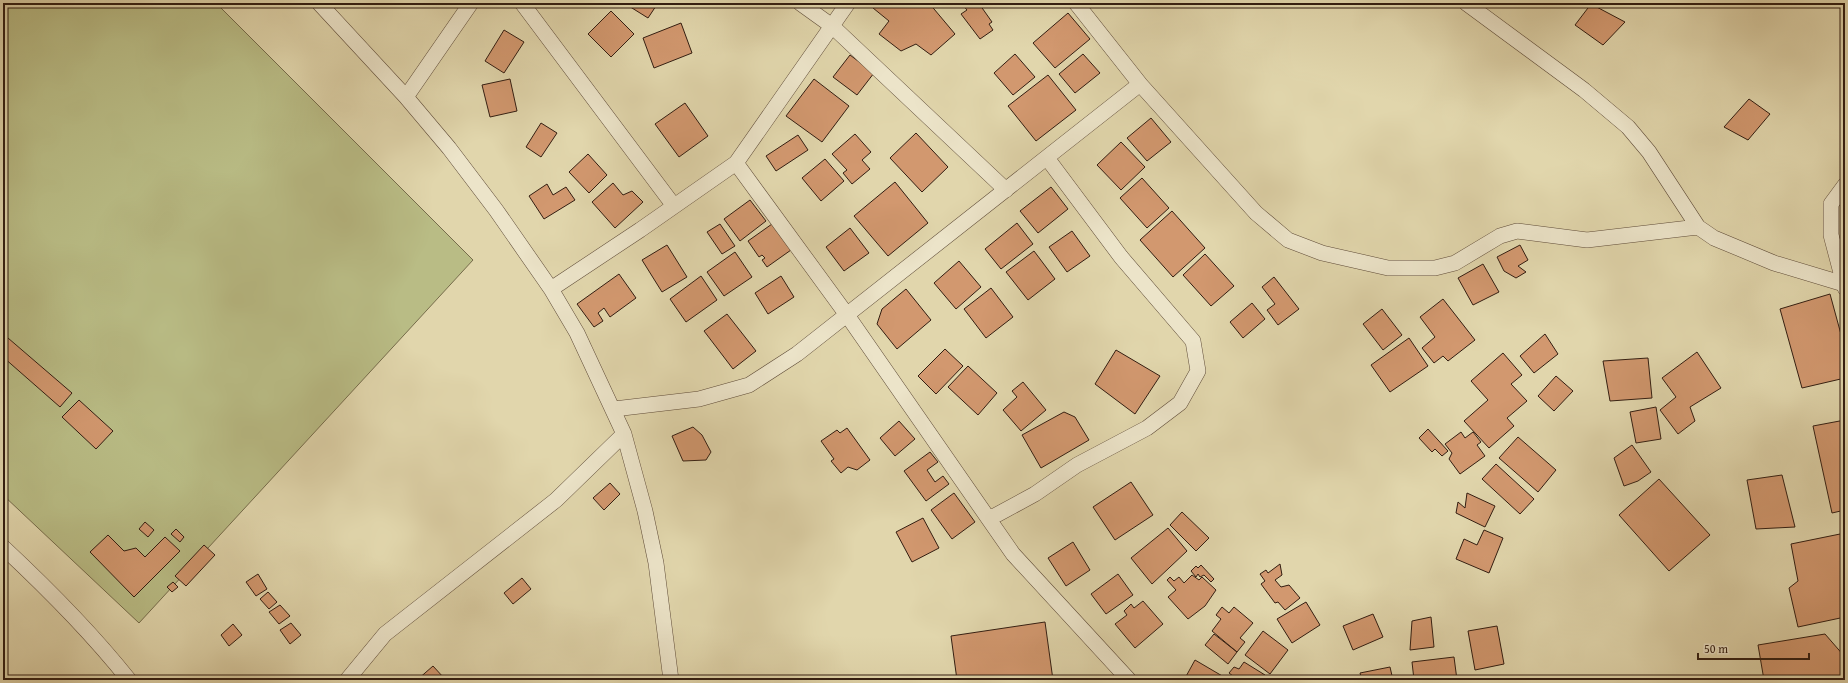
<svg xmlns="http://www.w3.org/2000/svg" width="1848" height="683" font-family="'Gentium Book Plus',serif">
  <style>
    .green { fill: #b9bc85; stroke: #766c4b }
    .building { fill: #d2986f; stroke: #321d11 }
    .lines { fill: none; stroke-linecap: round; stroke-linejoin: round }
    .minor-casing { stroke: #5e4b38; stroke-width: 16 }
    .minor { stroke: #ece4c9; stroke-width: 15 }
  </style>
  <rect width="100%" height="100%" fill="#e1d6ac"/>
  <filter id="stains"><feTurbulence type="fractalNoise" baseFrequency=".005" numOctaves="4"/><feColorMatrix values="0 0 0 0 .2 0 0 0 0 .09 0 0 0 0 .02 0 0 0 .5 -.17"/></filter>
  <radialGradient id="worn" r=".72"><stop offset=".6" stop-color="#630" stop-opacity="0"/><stop offset="1" stop-color="#630" stop-opacity=".3"/></radialGradient>
  <path class="green" d="M3,3h213l257,257 -334,363 -136,-128z"/>
  <path class="building" d="M624,3h34l-10,15z
    M877,3h52l26,31 -24,21 -15,-11 -15,7 -22,-17 10,-13 -16,-13z
    M961,3h22l-3,2 12,17 -3,2 4,6 -13,9 -19,-25 6,-4z
    M1591,4l34,18 -22,23 -28,-20z
    M611,11l23,23 -23,23 -23,-23z
    M1068,13l22,26 -35,29 -22,-25z
    M681,23l11,30 -38,15 -11,-30z
    M504,30l20,12 -20,31 -19,-12z
    M1015,54l20,23 -22,18 -19,-22z
    M1083,54l17,19 -25,20 -16,-19z
    M850,55l24,18 -17,22 -24,-18z
    M1048,75l28,35 -40,31 -28,-35z
    M510,79l7,32 -27,6 -8,-32z
    M814,79l35,27 -27,36 -36,-26z
    M1749,99l21,15 -22,26 -24,-13z
    M685,103l23,33 -29,21 -24,-33z
    M1151,118l20,24 -24,19 -20,-23z
    M541,123l16,10 -16,24 -15,-10z
    M916,133l32,34 -26,25 -32,-34z
    M855,134l16,18 -9,8 8,9 -18,15 -9,-11 4,-3 -15,-16z
    M798,135l10,15 -32,21 -10,-15z
    M1121,142l24,25 -24,23 -24,-25z
    M588,154l19,21 -18,18 -20,-21z
    M825,159l19,22 -23,20 -19,-23z
    M1142,178l27,30 -22,20 -27,-30z
    M895,182l33,41 -40,33 -34,-40z
    M613,183l10,12 9,-4 11,11 -28,26 -23,-26z
    M547,184l6,11 13,-8 9,13 -31,19 -15,-23z
    M1051,187l17,22 -30,24 -18,-22z
    M750,200l16,21 -26,20 -16,-22z
    M1172,211l33,37 -32,29 -33,-37z
    M1017,223l16,21 -32,25 -16,-20z
    M720,224l15,22 -13,8 -15,-22z
    M772,224l19,26 -24,17 -5,-7 3,-2 -3,-3 -3,2 -11,-16z
    M850,228l19,25 -25,18 -18,-24z
    M1072,231l18,25 -23,16 -18,-25z
    M667,245l20,32 -25,15 -20,-32z
    M1520,245l8,15 -10,6 8,6 -10,6 -12,-7 -7,-14z
    M1034,251l21,28 -27,21 -22,-28z
    M735,252l17,25 -28,19 -17,-24z
    M1205,254l29,32 -23,20 -28,-31z
    M959,261l22,26 -25,22 -22,-26z
    M1483,264l16,28 -26,13 -15,-27z
    M619,274l17,24 -26,19 -6,-9 -6,5 5,8 -9,6 -17,-23z
    M701,276l16,24 -31,22 -16,-23z
    M781,276l13,21 -26,17 -13,-21z
    M1274,277l25,32 -21,16 -11,-15 8,-6 -13,-17z
    M991,288l22,29 -27,21 -22,-29z
    M906,289l25,31 -34,29 -20,-25 5,-15z
    M1830,294l15,55v29l-43,10 -22,-79z
    M1443,299l32,41 -27,21 -5,-5 -9,7 -12,-15 13,-11 -15,-20z
    M1252,303l13,16 -22,19 -13,-16z
    M1382,309l20,26 -19,15 -20,-26z
    M727,314l29,37 -23,18 -29,-38z
    M1545,334l13,20 -24,19 -14,-17z
    M8,338l64,55 -12,14 -57,-50v-13z
    M1409,338l19,28 -38,26 -19,-27z
    M945,349l18,17 -27,28 -18,-18z
    M1116,350l44,26 -25,38 -40,-30z
    M1697,352l24,36 -31,19 5,14 -17,13 -18,-24 16,-13 -14,-19z
    M1503,353l19,22 -11,9 16,17 -20,17 7,8 -25,22 -25,-27 24,-21 -17,-19z
    M1648,358l4,40 -42,3 -7,-40z
    M968,366l29,27 -19,22 -30,-28z
    M1556,376l17,15 -19,20 -16,-15z
    M1023,382l23,28 -25,21 -18,-21 14,-13 -5,-6z
    M79,400l34,31 -17,18 -34,-32z
    M1656,407l5,32 -25,4 -6,-31z
    M1064,412l11,5 14,23 -48,28 -19,-33z
    M1845,420v90l-13,3 -19,-87z
    M899,421l16,18 -20,17 -15,-18z
    M693,427l9,8 9,17 -5,8 -23,1 -11,-25z
    M847,428l23,32 -13,10 -9,-3 -7,6 -10,-12 3,-2 -13,-18 16,-11 3,3z
    M1428,429l20,22 -6,5 -7,-7 -3,3 -13,-14z
    M1461,432l4,6 8,-6 8,10 -4,3 8,11 -25,18 -11,-15 3,-6 -7,-9z
    M1518,437l38,33 -18,22 -39,-34z
    M1632,445l19,27 -13,9 -14,5 -10,-28z
    M930,452l8,10 -11,8 8,12 8,-6 6,8 -23,17 -22,-30z
    M1496,464l38,35 -14,15 -38,-35z
    M1782,475l13,52 -39,2 -9,-49z
    M1659,479l51,56 -41,36 -50,-56z
    M1131,482l22,33 -38,25 -22,-33z
    M610,483l10,11 -16,16 -11,-12z
    M954,493l21,29 -23,17 -21,-29z
    M1467,493l28,13 -10,21 -29,-14 2,-11 7,6z
    M1182,512l27,26 -13,13 -26,-26z
    M923,518l16,30 -27,14 -16,-30z
    M145,522l9,8 -6,7 -9,-8z
    M1168,528l19,23 -35,33 -21,-26z
    M176,529l8,8 -4,5 -9,-8z
    M1484,530l19,8 -14,35 -33,-14 8,-20 13,6z
    M1845,533v84l-47,10 -9,-39 9,-7 -7,-37z
    M108,535l16,16 12,-3 9,9 20,-20 15,14 -46,46 -44,-45z
    M1073,542l17,28 -24,16 -18,-28z
    M204,545l11,10 -29,31 -11,-10z
    M1280,564l2,11 -7,5 6,7 8,-2 11,13 -15,12 -7,-8 -3,1 -14,-19 4,-3 -5,-7 6,-4 2,3z
    M1201,565l13,14 -3,3 -7,-7 -4,2 -2,-3 -2,3 -5,-6 5,-5 2,2z
    M258,574l9,15 -11,7 -10,-14z
    M1118,574l15,21 -27,19 -15,-20z
    M1192,575l7,5 3,-3 14,13 -11,16 -17,13 -20,-22 8,-7 -9,-10 3,-3 4,4 5,-4 5,6z
    M522,578l9,11 -18,15 -9,-11z
    M173,582l5,5 -6,5 -5,-5z
    M268,592l9,10 -8,7 -9,-10z
    M1143,601l20,23 -28,24 -20,-24 12,-9 -3,-4 7,-7 3,4z
    M1306,602l14,23 -28,18 -15,-24z
    M280,605l10,11 -11,8 -10,-12z
    M1222,607l7,6 5,-6 19,16 -13,15 5,4 -8,10 -25,-21 9,-12 -5,-4z
    M1373,614l10,23 -30,13 -10,-24z
    M1431,617l3,30 -24,3 2,-29z
    M1045,622l8,58h-96l-6,-44z
    M291,623l10,12 -11,9 -10,-14z
    M233,624l9,11 -13,11 -8,-11z
    M1497,626l7,38 -29,6 -7,-39z
    M1263,631l25,19 -18,24 -25,-19z
    M1214,634l23,18 -9,12 -23,-19z
    M1825,634l20,23v23h-81l-6,-35z
    M1454,657l3,23h-43l-2,-18z
    M1195,660l29,17 -2,3h-38z
    M1244,662l21,13 -4,5h-25l1,-1 -8,-6 5,-6 5,2z
    M433,666l11,12 -2,2h-25z
    M1390,667l3,13h-31l-2,-7z"/>
  <g class="lines">
    <defs>
      <path id="minor" d="M319,3l87,94 43,51 47,62 55,79 26,44 47,101 21,77 11,52 15,117
        M522,3l152,203
        M800,3l32,23 174,164
        M1076,3l64,81 116,129 32,27 34,13 66,15h47l20,-5 45,-27 17,-5 70,9 111,-13
        M1466,3l118,87 44,37 21,25 49,75 16,11 60,25 70,21
        M406,97l65,-94
        M736,163l111,152 166,239 116,126
        M1845,185l-14,19v31l14,53
        M551,289l89,-59 96,-67 112,-160
        M614,409l85,-10 50,-14 48,-31 343,-270
        M989,519l46,-25 42,-29 70,-37 33,-25 18,-32 -5,-30 -72,-84 -74,-99
        M3,547c45,42 88,85 126,133
        M347,680l38,-46 171,-134 68,-66"/>
    </defs>
    <use href="#minor" class="minor-casing"/>
    <use href="#minor" class="minor"/>
  </g>
  <rect width="1848" height="683" fill="none" stroke="#e1d6ac" stroke-width="16"/>
  <rect x="4" y="4" width="1840" height="675" fill="none" stroke="#321d11" stroke-width="2"/>
  <rect x="8" y="8" width="1832" height="667" fill="none" stroke="#321d11"/>
  <path d="M1698 653v6h111v-6" fill="none" stroke="#321d11" stroke-width="2"/>
  <text x="1704" y="653" font-size="12" fill="#321d11" stroke="#ece4c9" stroke-width="3" paint-order="stroke">50 m</text>
  <rect width="100%" height="100%" filter="url(#stains)"/>
  <rect width="100%" height="100%" fill="url(#worn)"/>
</svg>
